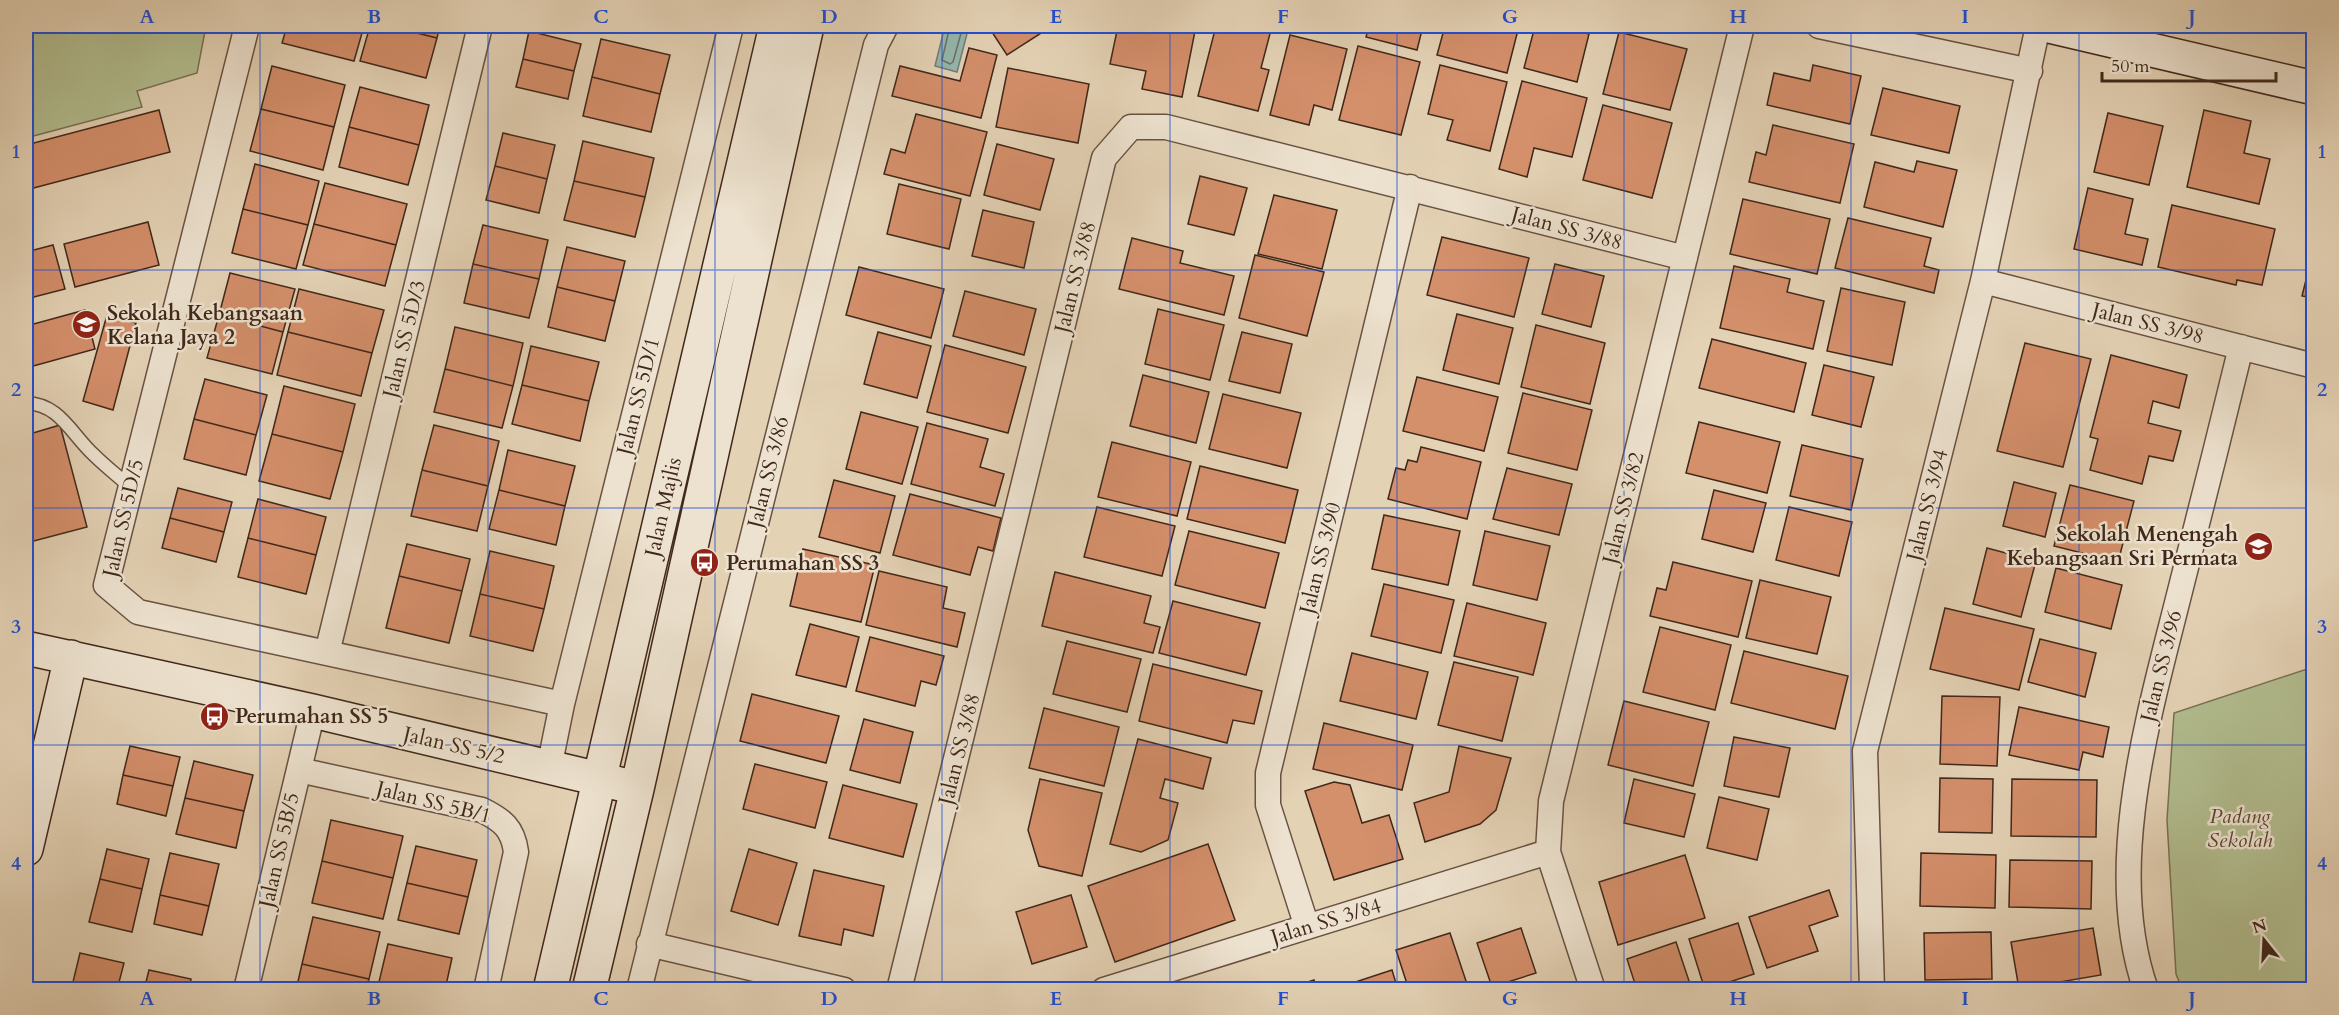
<svg xmlns="http://www.w3.org/2000/svg" width="2339" height="1015" font-family="Cardo,serif">
  <style>
    .green { fill: #b2bd8f; stroke: #797254; stroke-width: 1.5 }
    .water { fill: #95b7af; stroke: #737e73; stroke-width: 1.5 }
    .lines { fill: none; stroke-linecap: round; stroke-linejoin: round }
    .shore { stroke: #6a7064; stroke-width: 1.5 }
    .building { fill: #d48f6b; stroke: #40281a; stroke-width: 1.5 }
    .lane-casing { stroke: #695241; stroke-width: 15 }
    .street-casing { stroke: #695241; stroke-width: 27 }
    .secondary-casing { stroke: #40281a; stroke-width: 36 }
    .lane { stroke: #ede2cf; stroke-width: 12 }
    .street { stroke: #ede2cf; stroke-width: 24 }
    .secondary { stroke: #ede2cf; stroke-width: 33 }
    .grid { fill: none; stroke: #1d4ed8; stroke-width: 1.5; stroke-opacity: 0.55 }
    .labels { text-anchor: middle; stroke-width: 5; stroke-linejoin: round; paint-order: stroke }
    .street-label { font-size: 21px; fill: #40281a; stroke: #ede2cf }
    .poi-label { font-size: 21px; font-weight: bold; fill: #40281a; stroke: #ede2cf; text-anchor: start }
    .park-label { font-size: 21px; font-style: italic; fill: #574631; stroke: #ede2cf }
    .neatline { fill: none; stroke: #1d4ed8; stroke-width: 2 }
    .grid-label { font-size: 20px; text-anchor: middle; font-weight: bold; fill: #1d4ed8 }
  </style>
  <rect width="100%" height="100%" fill="#e4d2b5"/>
  <filter id="stains"><feTurbulence type="fractalNoise" baseFrequency=".00333" numOctaves="4"/><feColorMatrix values="0 0 0 0 .2 0 0 0 0 .09 0 0 0 0 .02 0 0 0 .5 -.17"/></filter>
  <radialGradient id="worn" r=".72"><stop offset=".6" stop-color="#630" stop-opacity="0"/><stop offset="1" stop-color="#630" stop-opacity=".3"/></radialGradient>
  <path class="green" d="M26,26h180l-9,47 -60,18 5,16 -116,31z
    M2313,667v322h-131l-6,-15 -9,-154 7,-107z"/>
  <path class="water" d="M945,26h24l-12,46 -22,-6z"/>
  <g class="lines">
    <path class="shore" d="M950,26l-8,34 8,4 3,-2 10,-36"/>
  </g>
  <path class="building" d="M287,26h77l-10,35 -72,-18z
    M370,26h19l48,12 -11,40 -66,-17z
    M389,26h51l-3,12z
    M988,26h59l2,2 -42,27z
    M1118,26h78l-14,71 -40,-8 4,-18 -36,-7z
    M1216,26h56l-11,42 8,2 -11,41 -60,-15z
    M1369,26h54l-6,24 -51,-13z
    M1445,26h74l-12,47 -70,-18z
    M1535,26h33l-1,2 22,6 -12,48 -53,-14z
    M529,31l52,13 -7,27 -51,-12z
    M1619,32l68,17 -17,61 -67,-16z
    M1290,35l57,14 -15,61 -18,-5 -5,20 -39,-10z
    M601,39l69,16 -10,39 -68,-17z
    M1358,46l62,16 -19,73 -62,-15z
    M969,48l28,7 -16,63 -89,-22 8,-30 60,15z
    M523,59l51,12 -6,28 -52,-12z
    M1440,65l67,17 -17,69 -43,-11 6,-20 -25,-6z
    M1813,65l48,11 -11,48 -83,-19 7,-32 36,8z
    M272,66l73,19 -11,42 -73,-18z
    M1008,68l81,16 -11,59 -82,-16z
    M592,77l68,17 -9,38 -68,-16z
    M1522,81l65,17 -15,59 -38,-9 -7,29 -28,-8z
    M360,87l69,18 -10,40 -70,-18z
    M1883,88l77,18 -11,47 -78,-18z
    M1603,105l69,18 -20,75 -69,-18z
    M261,109l73,18 -11,43 -73,-19z
    M159,110l11,42 -144,38v-45z
    M2204,110l47,11 -7,32 26,6 -11,45 -72,-17z
    M2108,113l55,13 -14,59 -55,-13z
    M916,114l71,18 -17,64 -86,-22 7,-25 14,4z
    M1773,125l81,19 -14,59 -91,-21 7,-30 10,3z
    M349,127l70,18 -11,40 -69,-18z
    M503,133l52,12 -8,34 -52,-13z
    M583,141l71,17 -9,39 -71,-16z
    M997,144l57,15 -14,51 -56,-15z
    M1917,161l40,9 -14,57 -79,-20 11,-45 39,10z
    M255,164l64,17 -11,44 -65,-16z
    M495,166l52,13 -8,34 -53,-13z
    M1200,176l47,12 -13,47 -46,-11z
    M574,181l71,16 -10,40 -71,-17z
    M325,183l82,21 -11,41 -82,-21z
    M899,184l62,15 -12,50 -62,-15z
    M2088,188l45,11 -8,35 23,5 -6,26 -68,-16z
    M1274,195l63,15 -15,59 -64,-15z
    M1743,199l87,20 -13,55 -87,-20z
    M2172,205l103,24 -13,56 -25,-5 -1,5 -78,-18z
    M243,209l65,16 -12,44 -64,-16z
    M983,210l51,12 -10,46 -52,-12z
    M1848,218l83,20 -7,28 15,4 -5,23 -99,-25z
    M148,222l11,43 -84,22 -11,-43z
    M314,224l82,21 -11,41 -82,-21z
    M483,225l65,15 -9,39 -66,-15z
    M1442,237l87,21 -15,59 -87,-22z
    M1132,238l51,13 -3,12 54,13 -10,39 -105,-26z
    M53,245l12,44 -39,10v-47z
    M567,247l58,14 -10,40 -58,-14z
    M2314,248v50l-12,-2z
    M1255,255l69,17 -17,64 -68,-18z
    M473,264l66,15 -10,39 -65,-15z
    M1555,264l49,12 -13,51 -49,-13z
    M1734,266l56,13 -3,13 37,9 -11,48 -93,-21z
    M859,267l85,22 -13,49 -85,-23z
    M230,273l65,16 -12,43 -64,-17z
    M557,287l58,14 -10,40 -57,-14z
    M1841,288l64,14 -13,63 -65,-14z
    M299,289l85,21 -12,43 -84,-21z
    M965,291l71,18 -12,46 -71,-19z
    M1158,309l66,16 -14,55 -65,-16z
    M85,310l10,39 -69,19v-42z
    M1457,314l56,14 -14,56 -56,-14z
    M107,315l29,8 -23,87 -30,-9z
    M219,315l64,17 -11,42 -65,-16z
    M1536,325l69,18 -15,61 -69,-17z
    M455,327l68,16 -10,43 -68,-17z
    M288,332l84,21 -11,43 -84,-21z
    M878,332l53,14 -14,52 -53,-14z
    M1242,332l50,12 -12,49 -51,-12z
    M1712,339l94,24 -12,49 -95,-24z
    M2025,343l66,16 -28,108 -66,-16z
    M945,345l81,22 -18,66 -81,-21z
    M531,346l68,16 -10,39 -67,-16z
    M2111,355l76,20 -8,33 -26,-7 -5,22 33,8 -8,30 -24,-5 -7,28 -52,-14 8,-31 -8,-2z
    M1824,365l50,12 -13,50 -49,-12z
    M445,369l68,17 -11,42 -68,-16z
    M1143,375l66,17 -13,51 -66,-17z
    M1417,377l81,20 -14,54 -81,-20z
    M205,379l62,16 -11,40 -62,-16z
    M522,385l67,16 -9,40 -68,-17z
    M284,386l71,18 -12,48 -71,-18z
    M1523,393l69,17 -15,60 -69,-17z
    M1223,394l78,19 -14,55 -78,-19z
    M861,412l57,15 -16,57 -56,-15z
    M28,413l5,20 27,-8 27,102 -61,16v-129z
    M194,419l62,16 -10,40 -62,-16z
    M1699,422l81,20 -13,51 -81,-20z
    M927,423l61,16 -8,28 24,7 -9,32 -84,-22z
    M434,425l65,16 -11,45 -66,-16z
    M272,434l71,18 -13,47 -71,-18z
    M1112,442l79,20 -14,54 -79,-19z
    M1802,445l61,14 -12,51 -61,-14z
    M1421,447l60,15 -14,57 -79,-20 8,-31 9,2 3,-10 9,2z
    M508,450l67,16 -10,40 -66,-16z
    M1200,466l98,24 -13,53 -98,-24z
    M1507,468l65,16 -13,51 -66,-16z
    M422,470l66,16 -11,45 -66,-15z
    M834,480l61,16 -15,57 -61,-16z
    M2014,482l42,11 -11,44 -42,-11z
    M2070,485l64,16 -16,61 -64,-16z
    M178,488l54,14 -8,30 -54,-14z
    M499,490l66,16 -9,39 -67,-16z
    M1714,490l52,13 -13,49 -51,-13z
    M910,494l91,24 -8,33 -15,-4 -8,28 -77,-20z
    M258,499l68,18 -10,38 -68,-17z
    M1097,507l78,19 -13,50 -78,-19z
    M1789,507l63,15 -13,54 -63,-16z
    M1384,515l76,16 -12,54 -76,-16z
    M170,518l54,14 -8,30 -54,-14z
    M1189,531l90,22 -14,55 -90,-23z
    M1485,531l65,15 -13,54 -64,-15z
    M248,538l68,17 -10,39 -68,-17z
    M407,544l63,15 -8,32 -63,-15z
    M1987,548l49,13 -15,56 -48,-13z
    M803,549l72,16 -14,57 -71,-16z
    M490,551l64,15 -10,43 -64,-15z
    M1673,562l79,19 -14,56 -88,-21 7,-28 9,2z
    M2056,568l66,17 -11,44 -66,-17z
    M879,571l68,16 -4,21 22,5 -8,34 -91,-22z
    M1055,572l96,24 -7,27 16,4 -7,26 -111,-27z
    M399,576l63,15 -13,52 -63,-15z
    M1760,580l71,17 -14,57 -71,-16z
    M1384,584l70,16 -13,53 -70,-17z
    M480,594l64,15 -11,42 -63,-15z
    M1173,601l87,22 -14,52 -87,-22z
    M1467,603l79,20 -13,52 -79,-19z
    M1945,608l89,21 -15,61 -89,-21z
    M810,624l49,13 -13,50 -50,-12z
    M1660,627l71,18 -16,65 -72,-18z
    M870,637l74,19 -8,29 -15,-4 -6,25 -59,-15z
    M2040,639l56,14 -11,44 -57,-15z
    M1067,641l74,18 -14,53 -74,-18z
    M1744,651l104,25 -13,53 -104,-26z
    M1352,653l76,19 -12,47 -76,-18z
    M1454,662l64,15 -16,64 -64,-16z
    M1153,664l109,27 -8,33 -21,-4 -6,23 -88,-22z
    M752,694l87,22 -13,47 -86,-22z
    M1942,696l58,1 -3,69 -57,-2z
    M1624,701l85,21 -16,64 -85,-21z
    M2019,707l90,20 -6,30 -20,-5 -4,18 -70,-15z
    M1044,708l75,19 -15,59 -75,-18z
    M864,719l49,13 -13,51 -50,-13z
    M1324,723l89,22 -11,45 -89,-21z
    M1734,737l56,11 -11,49 -55,-11z
    M1138,739l73,19 -8,31 -38,-10 -5,19 18,5 -10,37 -27,12 -31,-8z
    M130,746l50,11 -7,29 -50,-11z
    M1459,746l52,12 -15,52 -16,14 -55,18 -11,-39 35,-11z
    M194,761l59,14 -9,36 -59,-13z
    M755,764l72,18 -12,46 -72,-19z
    M123,775l50,11 -7,30 -49,-12z
    M1940,778l53,1 -1,54 -53,-1z
    M1040,779l62,14 -20,83 -43,-10 -11,-36z
    M1634,779l61,15 -11,43 -60,-14z
    M2012,779l85,1 -1,57 -85,-1z
    M1334,782l16,3 12,38 27,-8 14,44 -69,21 -29,-89z
    M843,785l74,19 -14,53 -74,-19z
    M1719,797l50,12 -12,51 -50,-12z
    M185,798l59,13 -8,37 -60,-14z
    M331,820l72,16 -10,42 -71,-17z
    M1208,844l27,76 -120,42 -27,-76z
    M416,846l61,14 -9,37 -61,-14z
    M107,849l42,10 -7,30 -42,-10z
    M749,849l48,14 -19,62 -47,-14z
    M170,853l49,11 -10,42 -49,-11z
    M1921,853l75,2 -1,53 -75,-2z
    M1685,855l20,63 -87,27 -19,-63z
    M2010,860l82,1 -1,48 -82,-2z
    M322,861l71,17 -10,41 -71,-16z
    M814,870l70,16 -11,50 -29,-7 -3,16 -42,-9z
    M100,879l42,10 -10,43 -43,-10z
    M407,883l61,14 -9,37 -61,-14z
    M1829,890l9,26 -29,10 9,25 -51,17 -18,-51z
    M160,895l49,11 -7,29 -48,-11z
    M1071,895l16,52 -55,17 -16,-52z
    M313,917l67,15 -11,47 -67,-15z
    M1738,923l16,51 -49,16 -16,-51z
    M1521,928l15,45 -44,14 -15,-44z
    M2093,928l8,47 -82,14 -8,-47z
    M1991,932l1,47 -67,1 -1,-47z
    M1450,933l19,57h-60l-13,-40z
    M1676,942l16,48h-55l-10,-31z
    M388,944l64,14 -7,32h-32l-34,-8z
    M80,953l44,10 -7,27 -44,-8z
    M302,964l67,15 -3,11h-70z
    M149,970l42,9 -2,11h-45z
    M1392,970l6,20h-61v-2z
    M1314,980l3,10h-34z
    M73,982l33,8h-35z
    M379,982l34,8h-36z
    M2010,982l2,8h-25z"/>
  <g class="lines">
    <defs>
      <path id="lane" d="M26,403c34,1 45,31 68,52 11,11 24,21 35,31"/>
      <path id="street" d="M247,26l-141,559 32,27 424,92
        M1819,26l211,45
        M1983,281l331,85
        M327,653l153,-627
        M549,768l13,-64 169,-678
        M299,770l183,40c20,10 31,18 34,42l-30,138
        M1307,927l-39,-122v-32l142,-586
        M649,944l195,46
        M246,990l67,-279
        M639,990l237,-945 10,-19
        M899,990l205,-832 27,-31h35l519,131
        M1104,990l444,-138
        M1593,990l-45,-138 3,-51 191,-775
        M1872,990l-7,-239 118,-470 55,-255
        M2146,990c-43,-122 3,-275 33,-395 21,-83 42,-165 62,-248"/>
      <path id="secondary" d="M2049,26l265,62
        M26,648l287,63 307,73
        M26,849l45,-192
        M550,990l226,-964
        M589,990l48,-201 170,-763"/>
    </defs>
    <use href="#lane" class="lane-casing"/>
    <use href="#street" class="street-casing"/>
    <use href="#secondary" class="secondary-casing"/>
    <use href="#lane" class="lane"/>
    <use href="#street" class="street"/>
    <use href="#secondary" class="secondary"/>
  </g>
  <path class="grid" d="M260,26v964M488,26v964M715,26v964M942,26v964M1170,26v964M1397,26v964M1624,26v964M1851,26v964M2079,26v964M26,270h2288M26,508h2288M26,745h2288"/>
  <defs>
    <symbol id="school-disc" viewBox="-11 -11 22 22"><circle r="9.5" fill="#8f2418" stroke="#ede2cf"/><path d="M0-5L7-2L0 1L-7-2ZM-4 1L0 2.5L4 1V4Q0 6-4 4Z" fill="#fff"/></symbol>
    <symbol id="bus-disc" viewBox="-11 -11 22 22"><circle r="9.5" fill="#8f2418" stroke="#ede2cf"/><path d="M-5-6H5V4H4V6H2V4H-2V6H-4V4H-5ZM-3.5-4V0h7V-4ZM-3.5 1.2v1.5H-2V1.2ZM2 1.2v1.5H3.5V1.2Z" fill="#fff"/></symbol>
  </defs>
  <g fill-rule="evenodd">
    <use href="#school-disc" x="70" y="308" width="33" height="33"/>
    <use href="#school-disc" x="2242" y="530" width="33" height="33"/>
    <use href="#bus-disc" x="688" y="546" width="33" height="33"/>
    <use href="#bus-disc" x="198" y="700" width="33" height="33"/>
  </g>
  <g class="labels">
    <g class="street-label">
      <text transform="translate(1567 228) rotate(15)" y="7">Jalan SS 3/88</text>
      <text transform="translate(1075 277) rotate(-76)" y="7">Jalan SS 3/88</text>
      <text transform="translate(2148 323) rotate(14)" y="7">Jalan SS 3/98</text>
      <text transform="translate(404 339) rotate(-76)" y="7">Jalan SS 5D/3</text>
      <text transform="translate(638 396) rotate(-76)" y="7">Jalan SS 5D/1</text>
      <text transform="translate(768 472) rotate(-76)" y="7">Jalan SS 3/86</text>
      <text transform="translate(1927 505) rotate(-76)" y="7">Jalan SS 3/94</text>
      <text transform="translate(663 507) rotate(-77)" y="7">Jalan Majlis</text>
      <text transform="translate(1623 508) rotate(-76)" y="7">Jalan SS 3/82</text>
      <text transform="translate(123 518) rotate(-77)" y="7">Jalan SS 5D/5</text>
      <text transform="translate(1320 558) rotate(-76)" y="7">Jalan SS 3/90</text>
      <text transform="translate(2161 666) rotate(-76)" y="7">Jalan SS 3/96</text>
      <text transform="translate(454 745) rotate(13)" y="7">Jalan SS 5/2</text>
      <text transform="translate(959 749) rotate(-76)" y="7">Jalan SS 3/88</text>
      <text transform="translate(434 802) rotate(14)" y="7">Jalan SS 5B/1</text>
      <text transform="translate(279 850) rotate(-77)" y="7">Jalan SS 5B/5</text>
      <text transform="translate(1326 921) rotate(-17)" y="7">Jalan SS 3/84</text>
    </g>
    <g class="poi-label">
      <text x="107" y="320">Sekolah Kebangsaan<tspan x="107" dy="24">Kelana Jaya 2</tspan></text>
      <text x="2238" y="541" text-anchor="end">Sekolah Menengah<tspan x="2238" dy="24">Kebangsaan Sri Permata</tspan></text>
      <text x="726" y="570">Perumahan SS 3</text>
      <text x="235" y="723">Perumahan SS 5</text>
    </g>
    <g class="park-label">
      <text x="2240" y="823">Padang<tspan x="2240" dy="24">Sekolah</tspan></text>
    </g>
  </g>
  <rect width="2339" height="1015" fill="none" stroke="#e4d2b5" stroke-width="66"/>
  <g transform="translate(2264 940) rotate(342)" stroke="#ede2cf" stroke-width="4.5" paint-order="stroke">
  <path d="M0-4.5L10 22L0 15L-10 22Z" fill="#40281a"/>
  <text y="-9" font-size="16" font-weight="bold" text-anchor="middle" fill="#40281a">N</text>
  </g>
  <path d="M2102 72v9h174v-9" fill="none" stroke="#40281a" stroke-width="3"/>
  <text x="2111" y="72" font-size="18" fill="#40281a" stroke="#ede2cf" stroke-width="4.5" paint-order="stroke">50 m</text>
  <rect x="33" y="33" width="2273" height="949" class="neatline"/>
  <g class="grid-label">
    <text x="147" y="23">A</text>
    <text x="374" y="23">B</text>
    <text x="601" y="23">C</text>
    <text x="829" y="23">D</text>
    <text x="1056" y="23">E</text>
    <text x="1283" y="23">F</text>
    <text x="1510" y="23">G</text>
    <text x="1738" y="23">H</text>
    <text x="1965" y="23">I</text>
    <text x="2192" y="23">J</text>
    <text x="16" y="158">1</text>
    <text x="2322" y="158">1</text>
    <text x="16" y="396">2</text>
    <text x="2322" y="396">2</text>
    <text x="16" y="633">3</text>
    <text x="2322" y="633">3</text>
    <text x="16" y="870">4</text>
    <text x="2322" y="870">4</text>
    <text x="147" y="1005">A</text>
    <text x="374" y="1005">B</text>
    <text x="601" y="1005">C</text>
    <text x="829" y="1005">D</text>
    <text x="1056" y="1005">E</text>
    <text x="1283" y="1005">F</text>
    <text x="1510" y="1005">G</text>
    <text x="1738" y="1005">H</text>
    <text x="1965" y="1005">I</text>
    <text x="2192" y="1005">J</text>
  </g>
  <rect width="100%" height="100%" filter="url(#stains)"/>
  <rect width="100%" height="100%" fill="url(#worn)"/>
</svg>
